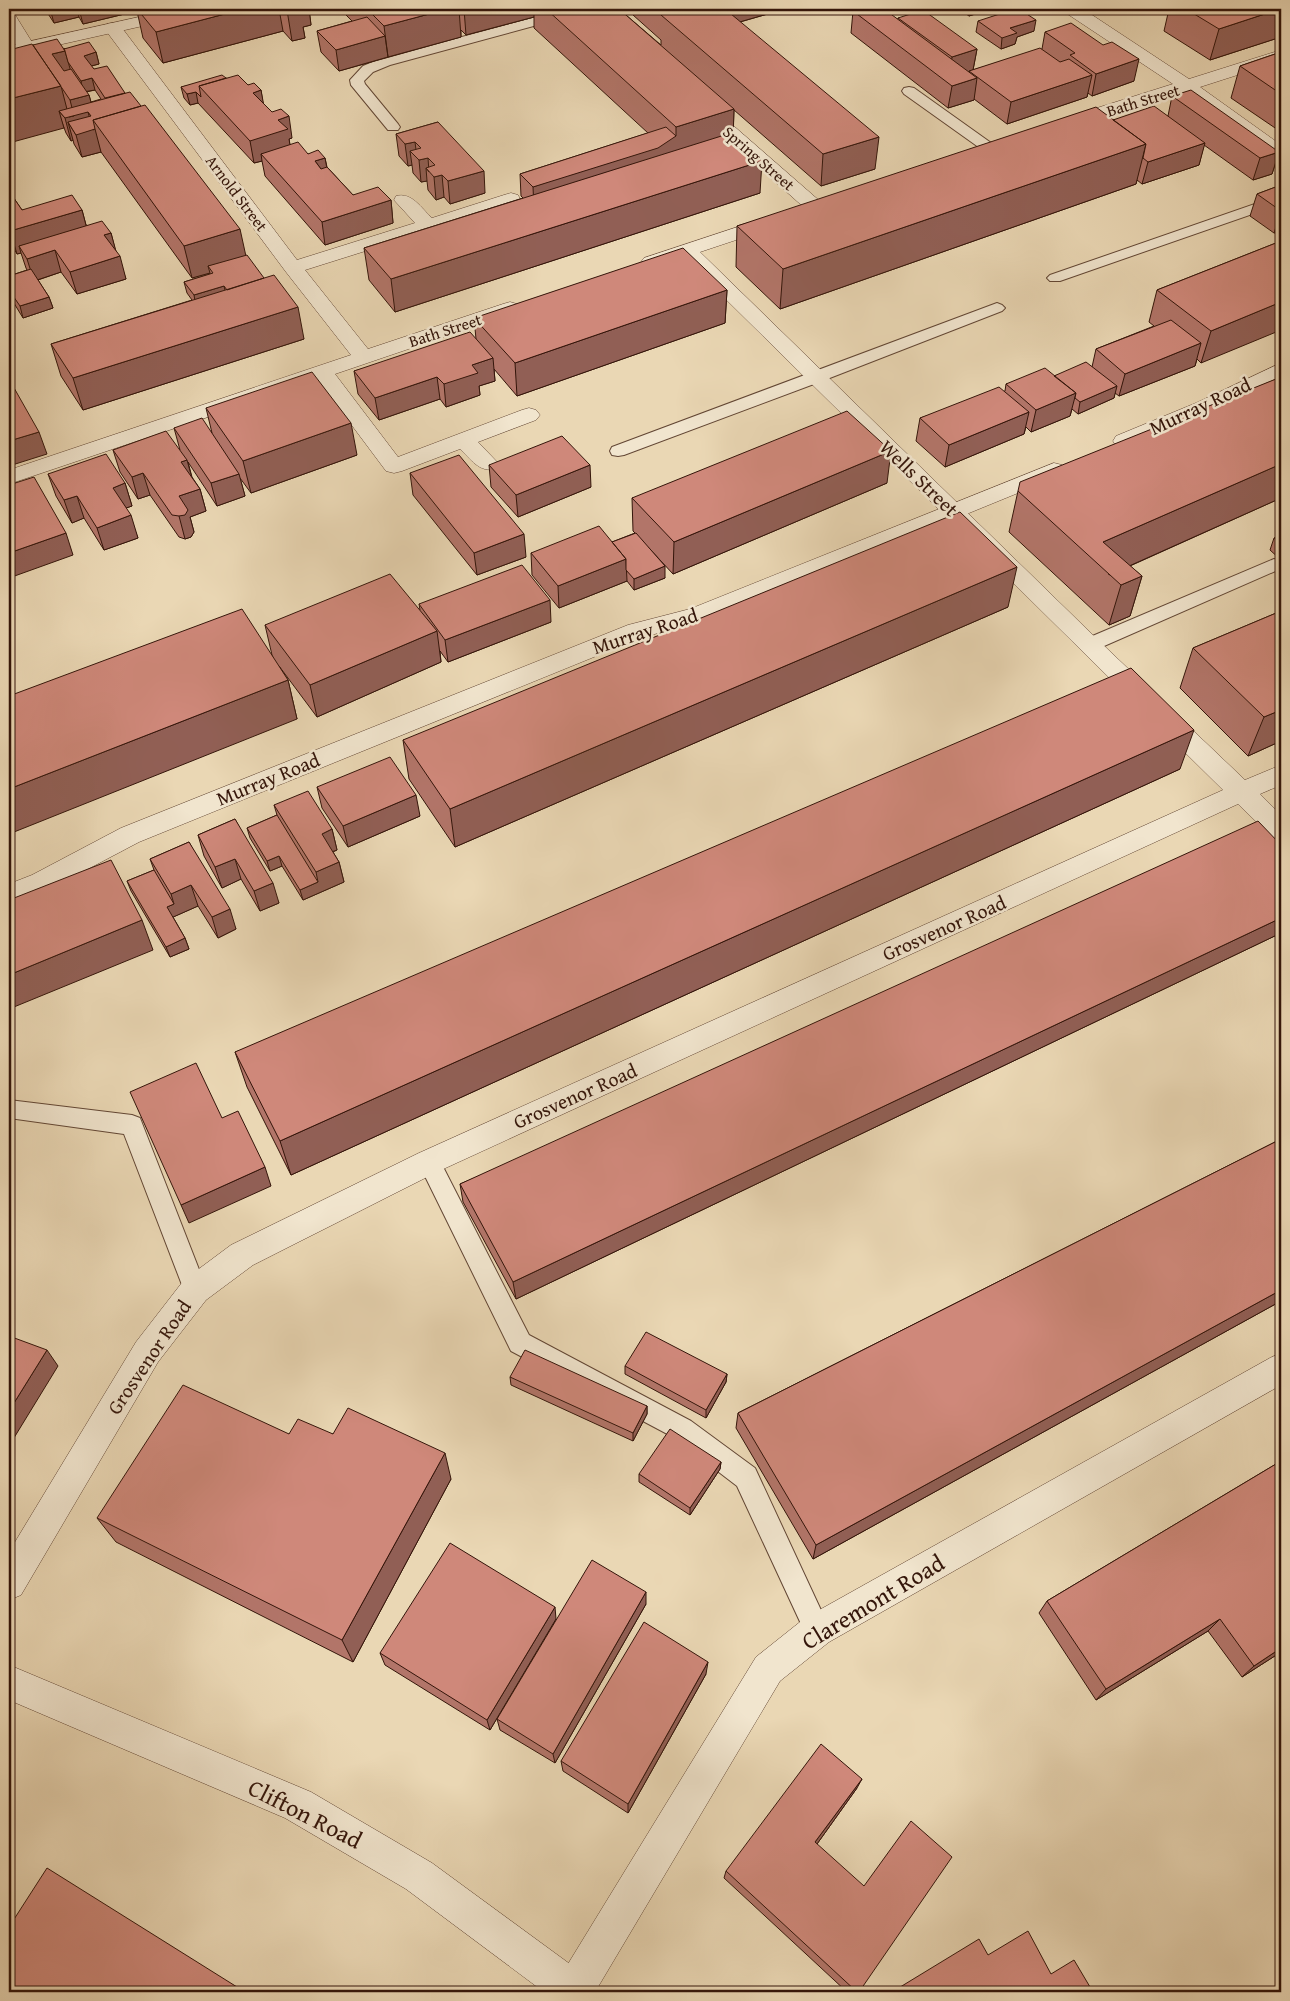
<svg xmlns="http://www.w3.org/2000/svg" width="1290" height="2001" font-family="'Gentium Book Plus',serif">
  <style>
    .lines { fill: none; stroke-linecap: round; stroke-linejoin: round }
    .service-casing { stroke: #624634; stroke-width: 2 }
    .minor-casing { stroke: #624634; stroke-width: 1 }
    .tertiary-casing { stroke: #624634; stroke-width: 1 }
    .service { fill: #f1e5ce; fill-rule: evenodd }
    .minor { fill: #f1e5ce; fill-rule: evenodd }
    .tertiary { fill: #f1e5ce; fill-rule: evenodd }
    .wall { fill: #b27569; stroke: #34150a; fill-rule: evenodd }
    .shaded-wall { fill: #915f55; stroke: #34150a }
    .building { fill: #cf887a; stroke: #34150a }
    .labels { text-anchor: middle; stroke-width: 5; stroke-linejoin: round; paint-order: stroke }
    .far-street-label { font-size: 16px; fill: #34150a; stroke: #f1e5ce }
    .street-label { font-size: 20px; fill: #34150a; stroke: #f1e5ce }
    .near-street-label { font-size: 24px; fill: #34150a; stroke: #f1e5ce }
  </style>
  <rect width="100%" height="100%" fill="#ead7b4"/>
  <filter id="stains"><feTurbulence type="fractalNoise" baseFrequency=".004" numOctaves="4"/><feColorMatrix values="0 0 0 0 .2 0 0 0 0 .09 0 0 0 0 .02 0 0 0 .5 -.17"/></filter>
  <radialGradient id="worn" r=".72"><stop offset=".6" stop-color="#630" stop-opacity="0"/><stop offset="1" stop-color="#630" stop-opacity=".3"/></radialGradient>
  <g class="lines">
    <defs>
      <path id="service" d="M566,9h20l-1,3 -195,53 -17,7 -9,9 1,3 33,40 2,3 -2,3h-10l-37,-45 -1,-5 13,-14 17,-7z
        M909,87l5,1 80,57 2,3 -2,3h-10l-80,-57 -2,-3 2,-3z
        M1281,195v9l-221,77h-10l-3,-3 3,-3z
        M997,303l5,2 3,3 -3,3 -180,70 -198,74 -6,1 -6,-1 -2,-4 2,-4z
        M1274,559l6,2v8l-185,81 -6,1 -6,-1 -3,-5 3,-5z
        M9,1100l123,15 8,3 67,172 -4,8 -8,3 -8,-3 -63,-164 -115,-16z
        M429,1152l8,3 92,180 162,86 64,47 71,153 4,9 -4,9 -9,4 -9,-4 -71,-153 -64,-49 -162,-86 -93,-189 3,-7z"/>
      <path id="minor" d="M1064,9h19l106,70 92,-29v11l-81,26 81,58v13l-6,-1 -91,-65 -110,35 -6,1 -6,-1 -3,-4 3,-4 111,-35 -107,-71z
        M9,13l6,1 2,4 18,29 -3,4h-12c-10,-14 -12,-21 -11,-38z
        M113,23l6,1 178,236 118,-37 -21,-23 2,-4c16,-4 25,12 36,22l72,-23 7,-2 7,2 2,4 -2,4 -213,67 63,79 135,-45 7,-2 7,2 3,4 -3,4 -182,62 63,83 124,-47 7,-2 7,2 4,5 -4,5 -58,22 21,22 -3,5c-17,4 -25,-10 -36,-20l-58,22 -8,2 -8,-2 -68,-91 -309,104v-14l342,-115 -65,-83 -179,-240 -2,-4 2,-4z
        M706,106l6,1 110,96 2,4 -2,4 -7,2 -7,-2 -108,-96 -3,-4 3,-4z
        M774,215l7,2 2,4 -2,4 -81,27 397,387 148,141 36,-15v20l-21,9 21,21v25l-9,-3 -34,-33 -799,367 -186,94 -47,35 -48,62 -137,233 -12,5v-48l127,-210 48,-62 47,-35 188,-92 804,-363 -539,-532 -33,10 -7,-2 -3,-4 3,-4z
        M1281,1353v32l-452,257 -49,39 -185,311h-40l5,-15 196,-320 49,-39 465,-260z"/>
      <path id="tertiary" d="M175,9h29l-2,4 -6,1 -187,42v-10z
        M1281,363v14l-71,36 -78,33 -8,2 -8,-2 -3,-5 3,-5 80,-33z
        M1054,463l8,2 3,5 -3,5 -357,146 -62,16 -504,205 -89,47 -41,16v-21l23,-9 89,-47 507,-203 62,-16z
        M9,1665l302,127 121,71 157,115 5,14h-50l-138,-103 -121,-71 -276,-118z"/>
    </defs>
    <use href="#service" class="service-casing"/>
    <use href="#minor" class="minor-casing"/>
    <use href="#tertiary" class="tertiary-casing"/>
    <use href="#service" class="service"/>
    <use href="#minor" class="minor"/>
    <use href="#tertiary" class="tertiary"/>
  </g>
  <path class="wall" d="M45,9h264l2,16 -8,2 2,11 -13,3 -9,-10 -120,32 -20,-25 -6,-27 -54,13 -4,-7 -25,6z
    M340,9h279l42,36v-5l-28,-25v-6h152l-45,13 135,147 -54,17 -87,-76 -1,25 27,58 -365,119 -26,-32 -5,-32 159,-50 -2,-2 -1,-22 128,-41 -114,-105v-11l-68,18 -5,-5v7l-122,34 -18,-19 -4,-21 35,-10z
    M959,9h32l-22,7z
    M1169,9h112v28l-71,23 -46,-29z
    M853,11l45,8v-1l79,31 -4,21 69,-21 3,-17 89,49 -42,15 -4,-3 -1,4 -80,27 -33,-25v1l-26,8 -97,-75z
    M978,21l56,10 -17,6 -2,7 -14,5 -25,-17z
    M33,45l63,7 3,12 -8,2 3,3 31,24 120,162 59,84 -221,71 -22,-34 -10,-32 141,-44 -5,-7 -3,-11 26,-8v-1l-18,5 -91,-126 -19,5 -8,-13 -1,-4 -2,1 -5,-8zM95,90l6,9 -10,3 -2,-7 -3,-3z
    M1281,52v80l-50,-34 9,-32z
    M226,78l22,7 13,5 2,14 29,34 -3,1 1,6 18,9 17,4 2,9 26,28 38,5 2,23 -68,22 -60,-69 -3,-15 -8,2 -56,-60 -8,2 -6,-7 -3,-11z
    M1172,96l107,56 -7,22 -19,6 -49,-35 -5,20 -57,19 -5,-4 -1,4 -356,125 -44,-42 1,-41 376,-106 55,-4z
    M438,122l47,71 -35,11 -6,-7 -8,3 -8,-10 -1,-9 -6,1 -8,-9 -1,-8 -4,1 -9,-10 -3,-22z
    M1281,185v46l-7,2 -24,-17 7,-22z
    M9,191l13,19h60l4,15 25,8 4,16 11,30 -49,15 -16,-22 -23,8 11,17 4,11 -30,10 -14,-23v-19l18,-6 -1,-2 -5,-15 -4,1 -8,-14z
    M1281,241l-80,122 -4,-4 -2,7 -76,30 -4,-3 -1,5 -36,16 -6,-5 -2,7 -39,16 -5,-5 -2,7 -79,33 -29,-26 4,-23 85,-27 1,-7 48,-8 38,-9 4,-18 58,-23 -5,-4 8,-32z
    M727,290l-2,33 -208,73 -23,-27 1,12 -16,5 1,9 -34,12 -6,-8 -61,21 -21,-26 -4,-23 122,-32 -2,-21z
    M1281,377v121l-151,68 12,10 -12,40 -21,9 -100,-93 9,-41z
    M206,408l151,47 -106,38 -11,-15 5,18 -28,10 -29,-44 4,15 8,12 6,22 -16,6 4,15 -3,5 -6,2 -6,-2 -29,-42 -12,4 -18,-27 -7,-22h67l-6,-22 38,5z
    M489,465l102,22 -73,30 -27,-30z
    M410,473l116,84 -49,18 -64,-80z
    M48,474l77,9 7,23 -6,2 12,30 -34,12 -20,-32 -12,5 -16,-27z
    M887,483l-214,91 -25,-27 17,31 -31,12 -7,-9 -68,27 -27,-33 -1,-22 81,-11 23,-9 -2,-2 -1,-33z
    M1281,535v25l-11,-10 4,-12z
    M419,604l132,18 -103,40 -8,-11 1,11 -124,55 -38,-51 9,14 9,39 -25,-64 -7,-30 155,-15z
    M1008,607l-553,240 -46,-68 -6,-39z
    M1281,611v130l-33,15 -68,-68 13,-40z
    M1180,769l-889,406 -44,-88 -12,-35z
    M317,787l103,29 -72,31 -26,-39z
    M274,805l58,24 5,21 -4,2 6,10 5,20 -41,18 -21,-34 -12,5 -20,-33 -3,-10 30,-13z
    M235,819l44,84 -19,8 -19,-32 -19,9 -18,-32 -6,-21z
    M189,842l47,87 -18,9 -20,-32 -25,11 12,21 4,11 -19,8 -39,-66 -4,-10 27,-11 -4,-11z
    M1281,845v88l-765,366 -53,-97 -3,-18z
    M1281,1139v162l-468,258 -77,-131 2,-15z
    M625,1366l102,8 -1,8 -20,36 -81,-44z
    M510,1377l137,29v8l-14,27 -122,-56z
    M289,1434h44l118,45 -98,183 -237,-120 -19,-24z
    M1281,1461v191l-39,25 -34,-46 -112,69 -57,-87 8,-12z
    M721,1462l-1,7 -30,46 -51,-33v-8z
    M646,1604l-91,159 -55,-33 -3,-11z
    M556,1619l-66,111 -105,-65 -5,-12z
    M706,1674l-78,139 -65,-42 -2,-10z
    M857,1788l-40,56 42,148h-12l-123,-114 2,-7z"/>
  <path class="shaded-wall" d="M50,9h27l2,8 -25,6z
    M79,9h57l1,2 -54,13z
    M244,9h35l4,22 -120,32 -7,-31z
    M291,9h18l2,16 -8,2 2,11 -13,3 -5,-31z
    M448,9h11l2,28 -73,20 -4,-31z
    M464,9h70v8l-68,18z
    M661,9h21l-21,6z
    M687,9h98l-98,28z
    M970,9h21l-22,7z
    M1280,9h1v28l-71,23 9,-31z
    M1036,20l-2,11 -17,6 -2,7 -14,5 1,-11 8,-10z
    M385,36l3,21 -49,14 -3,-21z
    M977,49l-4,21 -24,9 3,-22z
    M65,51l6,21 -13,4 -6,-22z
    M96,52l3,12 -12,3 -3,-11z
    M1139,59l-5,22 -42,15 4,-22z
    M1092,75l-5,22 -80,27 4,-22z
    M92,78l3,12 -12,2 -2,-11z
    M977,78l-3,22 -26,8 4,-22z
    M61,86l8,31 5,-1 -4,-16 19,-5 6,22 -4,-1 -3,-4 5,18 2,-1 6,23 -19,5 -6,-22 -8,-13 5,18 -2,1 -6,-23 -6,-7 5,17 -55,15v-44z
    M261,90l4,22 -12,-19z
    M196,92l2,11 -8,2 -3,-11z
    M734,109l-1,32 -199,68 -1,-22 143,-51v-9z
    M289,116l3,22 -3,1 2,12 -30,3 1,7 -8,2 -4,-22 28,-21z
    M879,137l-4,32 -54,17 2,-32z
    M415,142l2,16 -7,-7 2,14 -4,1 -3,-22z
    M1205,143l-6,22 -57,19 6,-22z
    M1146,144l-10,40 -356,125 3,-40z
    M1279,152l-7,22 -19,6 7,-22z
    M325,158l4,22 -14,-19z
    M428,158l1,14 -3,-4 1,13 -6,1 -2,-22z
    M762,161l-2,32 -365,119 -4,-33z
    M484,171l1,22 -35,11 -2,-23z
    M442,175l2,22 -8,3 -2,-23z
    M391,200l2,23 -68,22 -3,-23z
    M82,210l6,23 -69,13 2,7 -4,1 -7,-23z
    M1281,211v20l-7,2z
    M240,229l7,32 -39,5 2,7 -18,5 -8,-32z
    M111,233l6,22 -13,-20z
    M55,250l6,22 -27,9 -7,-22z
    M120,256l6,23 -49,15 -7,-22z
    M224,286l3,12 -31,9 -2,-12z
    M727,290l-2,33 -208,73 -2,-33z
    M49,297l4,11 -30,10 -3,-12z
    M1281,302v28l-80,33 10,-32z
    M298,307l6,32 -221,71 -10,-32z
    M1201,343l-6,23 -76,30 6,-22z
    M493,358l2,23 -16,5 1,9 -34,12 -2,-23 28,-19z
    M437,377l3,22 -61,21 -4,-22z
    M1117,386l-3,12 -36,16 2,-12z
    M1076,393l-6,23 -39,16 5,-22z
    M1029,412l-5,22 -79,33 4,-22z
    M351,423l6,32 -106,38 -8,-32z
    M39,432l8,22 -38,12v-25z
    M891,451l-4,32 -214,91 1,-32z
    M187,460l6,22 -12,-20z
    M1281,464v34l-172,77 -6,-33z
    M590,465l1,22 -73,30 -2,-22z
    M143,473l7,22 -12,4 -6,-22z
    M239,474l6,22 -28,10 -6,-23z
    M125,483l7,23 -12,4 -7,-22z
    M200,489l6,22 -16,6 4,15 -3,5 -6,2 -6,-23v-20z
    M77,496l7,22 -12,5 -8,-23z
    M131,515l7,23 -34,12 -7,-22z
    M66,533l7,22 -64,23v-25z
    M524,534l2,23 -49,18 -3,-22z
    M626,559l1,22 -68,27 -1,-22z
    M665,566v12l-31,12v-11z
    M1017,567l-9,40 -553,240 -5,-38z
    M1142,576l-12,40 -21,9 12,-40z
    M550,600l1,22 -103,40 -3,-22z
    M437,631l4,31 -124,55 -7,-32z
    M288,680l9,39 -288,115v-45z
    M1281,710v31l-33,15 16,-39z
    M1194,730l-14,39 -889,406 -11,-34z
    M416,795l4,21 -72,31 -5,-21z
    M332,829l5,21 -11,4 -4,-20z
    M279,856l3,10 -12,5 -3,-10z
    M235,859l6,20 -19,9 -7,-21z
    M339,862l5,20 -41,18 -3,-10 18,-8 -2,-10z
    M273,883l6,20 -19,8 -6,-20z
    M191,885l7,21 -27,12 -4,-11 7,-3 -3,-10z
    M230,909l6,20 -18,9 -6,-21z
    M1281,918v15l-765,366 -3,-17z
    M142,920l11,30 -144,59v-34z
    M185,938l4,11 -19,8 -4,-10z
    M265,1167l6,19 -82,37 -8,-18z
    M1281,1290v11l-468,258 3,-14z
    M47,1350l11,16 -49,80v-35z
    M727,1374l-1,8 -20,36v-8z
    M647,1406v8l-14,27v-8z
    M445,1453l6,26 -98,183 -11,-22z
    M721,1462l-1,7 -30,46v-7z
    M646,1592v12l-91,159 -2,-9z
    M555,1607l1,12 -66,111 -3,-10z
    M1220,1619l-12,12 -112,69 10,-11z
    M1281,1648v4l-39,25 12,-11z
    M708,1662l-2,12 -78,139v-9z
    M862,1779l-5,9 -45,63 3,-9z"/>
  <path class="building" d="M137,9h107l-88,23z
    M367,9h81l-64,17z
    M546,9h73l115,100 -58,18z
    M682,9h43l154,128 -56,17 -162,-139z
    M861,9h23l93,69 -25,8 -99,-75z
    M1015,9h4l17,11 -26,8 7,5 -15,5 -24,-17z
    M1186,9h94l-61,20z
    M923,10l54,39 -25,8 -54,-39z
    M367,17l18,19 -49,14 -19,-19z
    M1071,23l32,22 9,-3 27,17 -43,15 -26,-19 5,-2 -30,-21z
    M57,39l8,12 -13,3 12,17 7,-2 18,26 -19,5 -37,-55z
    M89,42l7,10 -12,4 10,13 13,-3 18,27 -20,5 -13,-20 -11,3 -13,-19 -3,-11 -1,-2z
    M32,44l29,42 -52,13v-49z
    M1040,48l20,14 9,-3 23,16 -81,27 -42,-31z
    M1281,52v42l-41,-28z
    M222,75l4,3 -27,8 2,11 -5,-5 -9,2 -6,-7z
    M238,75l10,10 6,-2 7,7 -8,3 19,19 9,-3 8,7 -11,4 10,9 -38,12 -51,-55z
    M1191,90l88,62 -19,6 -88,-62z
    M130,92l11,14 -48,14 2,9 -19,6 -8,-13 23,-6 -3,-4 -23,6 -6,-7z
    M145,105l95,124 -56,17 -91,-126z
    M1154,106l51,37 -57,19 -5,-4 3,-14 -33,-24z
    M1096,107l50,37 -363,125 -46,-43z
    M438,122l46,49 -36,10 -6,-6 -8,2 -8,-9 9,-3 -7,-7 -9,2 -9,-9 11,-3 -6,-6 -10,2 -9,-10z
    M666,127l10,9 -18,12 -125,39 -13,-13z
    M731,133l31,28 -371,118 -27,-31z
    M298,142l10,12 10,-4 7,8 -10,3 6,8 6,-2 26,28 25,-8 13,13 -69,22 -61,-68z
    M1281,185v26l-24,-17z
    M9,191l13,19 50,-15 10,15 -72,21 -1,-2z
    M102,221l9,12 -7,2 16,21 -50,16 -15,-22 -28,9 -8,-13z
    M1281,241v61l-70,29 -54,-41z
    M683,248l44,42 -212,73 -41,-45z
    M247,255l17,23 -37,12 -3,-4 -30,9 -10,-13 29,-9 -5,-7z
    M31,269l18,28 -29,9 -11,-16v-14z
    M274,275l24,32 -225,71 -22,-34z
    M1171,320l30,23 -76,31 -29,-25z
    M470,332l23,26 -21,7 6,8 -34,11 -7,-7 -62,21 -21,-27z
    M1086,362l31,24 -37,16 -5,-4 1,-5 -22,-17z
    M1045,368l31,25 -40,17 -30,-26z
    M312,372l39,51 -108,38 -37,-53z
    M1281,377v87l-178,78 39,34 -21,9 -103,-94 2,-9z
    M9,379l30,53 -30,9z
    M999,387l30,25 -80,33 -29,-27z
    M847,411l44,40 -217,91 -42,-44z
    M202,418l37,56 -28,9 -37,-55z
    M166,431l21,29 -6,2 19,27 -21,7 9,14 -3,5 -6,1 -7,-1 -29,-42 -11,4 -19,-27z
    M562,436l28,29 -74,30 -27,-30z
    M106,454l19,29 -12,5 18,27 -34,13 -20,-32 -13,4 -16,-26z
    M459,455l65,79 -50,19 -64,-80z
    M34,477l32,56 -57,20v-68z
    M960,512l57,55 -567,242 -47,-69z
    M599,526l27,33 -68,27 -27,-33z
    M636,533l29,33 -31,13 -8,-9v-11l-14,-17z
    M1281,535v10l-7,-7z
    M522,565l28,35 -105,40 -26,-36z
    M390,574l47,57 -127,54 -45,-60z
    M242,609l46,71 -279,109v-93z
    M1281,611v99l-17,7 -71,-69z
    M1131,668l63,62 -914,411 -45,-89z
    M390,757l26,38 -73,31 -26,-39z
    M308,791l24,38 -10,5 17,28 -23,10 -42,-67z
    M277,815l41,67 -18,8 -21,-34 -12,5 -20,-33z
    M235,819l38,64 -19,8 -19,-32 -20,8 -17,-32z
    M1258,821l23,24v73l-768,364 -53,-98z
    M189,842l41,67 -18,8 -21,-32 -20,9 -21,-35z
    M111,860l31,60 -133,55v-75z
    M154,870l20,34 -7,3 18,31 -19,9 -39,-66z
    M196,1063l26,55 16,-7 27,56 -84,38 -51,-113z
    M1281,1139v151l-465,255 -78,-132z
    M646,1332l81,42 -21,36 -81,-44z
    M9,1336l38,14 -38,61z
    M525,1350l122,56 -14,27 -123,-56z
    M183,1385l106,49 9,-15 35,15 15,-26 97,45 -103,187 -245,-122z
    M670,1429l51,33 -31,46 -51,-34z
    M1281,1461v187l-27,18 -34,-47 -114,70 -59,-88z
    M450,1543l105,64 -68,113 -107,-67z
    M592,1560l54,32 -93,162 -56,-35z
    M644,1622l64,40 -80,142 -67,-43z
    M821,1744l41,35 -47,63 49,44 47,-65 41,36 -93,135h-2l-131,-121z
    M47,1868l198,124h-236v-65z
    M1028,1931l23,43 23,-14 19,32h-201l87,-53 9,16z"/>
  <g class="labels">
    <g class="far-street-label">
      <text transform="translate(1143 100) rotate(-17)" y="6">Bath Street</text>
      <text transform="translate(759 158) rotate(41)" y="6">Spring Street</text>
      <text transform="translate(237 193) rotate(53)" y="6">Arnold Street</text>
      <text transform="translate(445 330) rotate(-18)" y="6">Bath Street</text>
    </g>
    <g class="street-label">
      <text transform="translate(1200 406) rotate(-25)" y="7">Murray Road</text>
      <text transform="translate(919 478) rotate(44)" y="7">Wells Street</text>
      <text transform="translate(645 631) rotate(-18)" y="7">Murray Road</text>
      <text transform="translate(268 779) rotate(-22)" y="7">Murray Road</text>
      <text transform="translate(944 928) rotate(-24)" y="7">Grosvenor Road</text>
      <text transform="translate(575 1096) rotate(-24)" y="7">Grosvenor Road</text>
      <text transform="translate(149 1357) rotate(-56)" y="7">Grosvenor Road</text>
    </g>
    <g class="near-street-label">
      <text transform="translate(873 1602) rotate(-31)" y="8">Claremont Road</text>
      <text transform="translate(305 1814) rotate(27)" y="8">Clifton Road</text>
    </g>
  </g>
  <rect width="1290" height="2001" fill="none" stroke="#ead7b4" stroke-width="30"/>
  <rect x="10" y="10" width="1270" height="1981" fill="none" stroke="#34150a" stroke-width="2.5"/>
  <rect x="15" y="15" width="1260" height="1971" fill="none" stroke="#34150a"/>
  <rect width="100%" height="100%" filter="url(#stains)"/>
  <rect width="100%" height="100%" fill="url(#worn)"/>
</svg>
